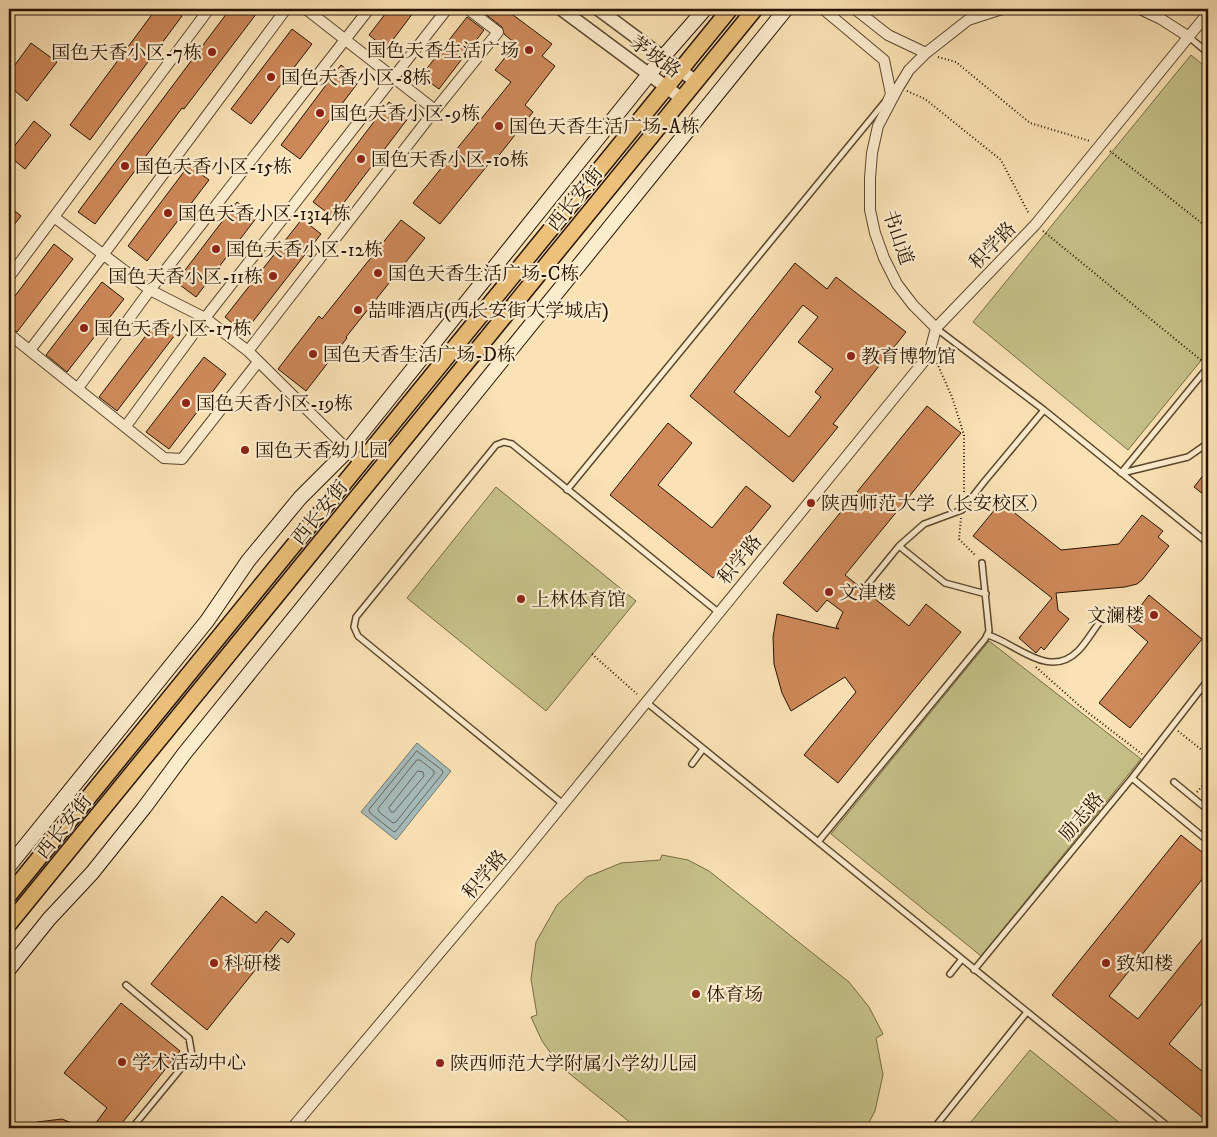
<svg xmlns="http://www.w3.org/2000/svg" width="1217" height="1137" font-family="'IM FELL DW Pica','Noto Serif SC',serif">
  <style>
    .green { fill: #c6c188; stroke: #766a45 }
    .water { fill: #a5bab9; stroke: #727770 }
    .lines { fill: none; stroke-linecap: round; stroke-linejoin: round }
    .shore { stroke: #66665e; stroke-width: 1 }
    .building { fill: #ce895a; stroke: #261302; fill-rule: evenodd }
    .service-casing { stroke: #5b472e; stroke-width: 8 }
    .minor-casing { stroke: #5b472e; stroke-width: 12 }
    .tertiary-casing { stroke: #5b472e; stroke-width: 15 }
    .secondary-casing { stroke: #261302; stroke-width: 16 }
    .primary-casing { stroke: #261302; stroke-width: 18 }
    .path { stroke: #261302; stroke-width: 2; stroke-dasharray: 1 2.5; stroke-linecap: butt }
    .service { stroke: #fcecce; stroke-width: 5 }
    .minor { stroke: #fcecce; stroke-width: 10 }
    .tertiary { stroke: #fcecce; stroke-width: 12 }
    .secondary { stroke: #fcecce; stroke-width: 14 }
    .primary { stroke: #edc17a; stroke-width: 15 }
    .poi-dot { fill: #8f2418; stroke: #fcecce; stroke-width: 2 }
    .labels { text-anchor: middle; stroke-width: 4.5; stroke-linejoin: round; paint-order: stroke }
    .poi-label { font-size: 19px; fill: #261302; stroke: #fcecce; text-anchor: start }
    .street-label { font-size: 19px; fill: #261302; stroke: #fcecce }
  </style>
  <rect width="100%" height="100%" fill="#fae2b4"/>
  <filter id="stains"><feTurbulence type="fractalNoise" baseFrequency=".004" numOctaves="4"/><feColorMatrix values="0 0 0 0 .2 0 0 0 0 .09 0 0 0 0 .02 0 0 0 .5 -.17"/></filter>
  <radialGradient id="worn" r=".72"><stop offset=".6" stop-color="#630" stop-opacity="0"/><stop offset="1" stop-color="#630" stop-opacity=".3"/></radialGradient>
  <path class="green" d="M1191,55l17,14v283l-80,98 -155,-128z
    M496,487l140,114 -90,110 -139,-113z
    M989,641l152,118 -160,197 -150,-122z
    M662,855l26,5 21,11 140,111 20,25 14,27 -7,4 7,37 -8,36 -9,17h-229l-77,-62 -18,-25 -11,-24 6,-2 -6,-36 5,-37 21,-37 30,-28 34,-14 39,-3z
    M1030,1050l96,78h-160z"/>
  <path class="water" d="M417,743l34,28 -55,69 -35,-28z"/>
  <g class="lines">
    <path class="shore" d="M417,751l25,19 1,3 -47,58 -2,1 -24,-19 -1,-3z
      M417,760h3l14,11v3l-38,48 -3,1 -14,-11 -1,-3z
      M418,771l5,1 1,4 -30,36h-3l-2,-4z"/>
  </g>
  <path class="building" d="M156,9h17l9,7 -92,124 -20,-15z
    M230,9h30l-76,100 -2,-1 -87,116 -17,-12z
    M389,9h27l-30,40 -17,-14z
    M479,9h26l47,35 -10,12 13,10 -30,39 8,7 -40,51 -2,-2 -51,63 -27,-21 98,-121 -16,-12 21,-26 -12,-10 -2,-7z
    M467,17l17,13 -45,59 -18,-13z
    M292,29l20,15 -61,80 -20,-15z
    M31,43l26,19 -30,39 -18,-15v-13z
    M341,65l19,15 -60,79 -19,-14z
    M389,102l20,15 -76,100 -20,-15z
    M34,121l17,14 -26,34 -16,-13v-3z
    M189,165l20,15 -62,81 -19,-15z
    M237,202l20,15 -61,80 -20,-15z
    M9,206l12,10 -12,15z
    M302,219l19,15 -77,99 -19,-16z
    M401,220l24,18 -79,99 1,1 -41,53 -28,-22 41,-53 3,3z
    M54,244l19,15 -56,73 -8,-5v-23z
    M795,263l32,26 9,-12 70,55 -73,92 5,3 -45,55 -103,-86zM803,305l15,12 -20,25 35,27 -18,23 6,5 -32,40 -55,-45z
    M102,282l22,17 -57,73 -21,-17z
    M157,321l18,14 -58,76 -18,-14z
    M204,357l22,17 -57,75 -23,-17z
    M927,406l34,27 -116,142 64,51 17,-22 35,28 -123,151 -34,-28 52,-63 -11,-15 -54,34 -9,-18 -8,-29 -1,-27 4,-23 62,15 -3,-2 7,-15 -16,-12 -10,12 -34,-29z
    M668,423l24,20 -34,42 54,43 34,-42 25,20 -58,72 -103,-83z
    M1208,469v29l-14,-11z
    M1001,502l60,48 58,-6 23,-29 21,16 -5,6 11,9 -27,34 -5,4 -12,3 -69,6 2,17 11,9 -25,31 -3,-3 -5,6 -17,-15 33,-40 -79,-62z
    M1149,595l53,44 -72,89 -31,-25 49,-61 -21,-18z
    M1181,835l27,22v15l-99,124 29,23 70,-87v64l-39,48 39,32v46l-156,-127z
    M222,896l34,27 10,-12 29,23 -7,9 -7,-5 -74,92 -56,-46z
    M121,1003l59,48 -62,77h-26l15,-20 -43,-35z
    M62,1119l22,9h-46l-1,-6z"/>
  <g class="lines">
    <defs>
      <path id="service" d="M1189,37l19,16
        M937,329l107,81 164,133
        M1121,473l87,-106
        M1122,473l66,-16 20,-14
        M567,490l321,-392
        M899,546l46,37 41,11
        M868,584l31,-38 25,-22 38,-14 22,-28 60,-72
        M988,635c29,9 61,45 90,16 8,-8 14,-19 21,-28
        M646,702l524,426
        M692,764l11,-15
        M1132,778l76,63
        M1174,782l34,28
        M563,804l-205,-168 -4,-9 2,-10 140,-172 8,-3 8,2 206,168
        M818,842l167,-203 4,-8 -7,-68
        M974,970l158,-192 76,-98
        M950,974l12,-15
        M126,985l63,53 3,17 -60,73
        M934,1128l93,-116"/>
      <path id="minor" d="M306,9l129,101
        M823,9l61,51 7,34 -3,7
        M855,9l33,26 38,18
        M1140,9l21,10 28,18
        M54,217l96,73 55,28 43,33 113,112
        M9,277l200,-268
        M936,328l-23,-23 -16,-21 -13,-26 -9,-25 -5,-23v-32l2,-25 6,-27 20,-38 11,-18 17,-17 42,-33 34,-11
        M9,334l155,124 18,1 76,-97
        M30,350l73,-95 183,-246
        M248,351l187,-241 63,-78 -30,-23
        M78,388l72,-98 219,-281
        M126,426l79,-108 242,-309
        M292,1128l220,-261 417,-512 7,-27 99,-103 173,-212"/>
      <path id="tertiary" d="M561,9l120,89
        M598,9l97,72"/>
      <path id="secondary" d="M9,866l198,-245 41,-60 52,-63 48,-48 315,-393 42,-48
        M9,969l40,-50 43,-46 52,-65 40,-54 602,-745"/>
      <path id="primary" d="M9,895l721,-886
        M9,924l746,-915"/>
    </defs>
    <use href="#service" class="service-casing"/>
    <use href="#minor" class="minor-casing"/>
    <use href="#tertiary" class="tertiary-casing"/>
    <use href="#secondary" class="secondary-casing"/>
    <use href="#primary" class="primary-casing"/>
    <path class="path" d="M938,57l18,5 74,61 60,18
      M907,91l18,8 76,61 28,54
      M1110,151l98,77
      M1043,231l159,130
      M937,363l15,34 12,38v58
      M961,518l-2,21 17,17
      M592,654l45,40
      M1036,667l46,41 60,46
      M1178,731l25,20
      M1197,792l8,-9"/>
    <use href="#service" class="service"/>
    <use href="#minor" class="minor"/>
    <use href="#tertiary" class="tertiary"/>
    <use href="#secondary" class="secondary"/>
    <use href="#primary" class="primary"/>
  </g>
  <g class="poi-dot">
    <circle cx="529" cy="50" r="5"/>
    <circle cx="212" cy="52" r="5"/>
    <circle cx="271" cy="77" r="5"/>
    <circle cx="320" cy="113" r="5"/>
    <circle cx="499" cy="126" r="5"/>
    <circle cx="361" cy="159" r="5"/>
    <circle cx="125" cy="166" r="5"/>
    <circle cx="168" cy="213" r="5"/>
    <circle cx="216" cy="249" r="5"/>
    <circle cx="378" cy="273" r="5"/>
    <circle cx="273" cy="276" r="5"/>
    <circle cx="358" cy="310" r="5"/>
    <circle cx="84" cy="328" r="5"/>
    <circle cx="313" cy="354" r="5"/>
    <circle cx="851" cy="356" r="5"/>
    <circle cx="186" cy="403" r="5"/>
    <circle cx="245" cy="450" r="5"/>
    <circle cx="811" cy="503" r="5"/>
    <circle cx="829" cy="592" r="5"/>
    <circle cx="521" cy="599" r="5"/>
    <circle cx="1154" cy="615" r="5"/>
    <circle cx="214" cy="963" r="5"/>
    <circle cx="1106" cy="963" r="5"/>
    <circle cx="696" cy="994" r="5"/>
    <circle cx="122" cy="1062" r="5"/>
    <circle cx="440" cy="1063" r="5"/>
  </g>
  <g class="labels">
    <g class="poi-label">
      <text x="519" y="57" text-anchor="end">国色天香生活广场</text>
      <text x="202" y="59" text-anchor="end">国色天香小区-7栋</text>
      <text x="281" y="84">国色天香小区-8栋</text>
      <text x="330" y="120">国色天香小区-9栋</text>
      <text x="509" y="133">国色天香生活广场-A栋</text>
      <text x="371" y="166">国色天香小区-10栋</text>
      <text x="135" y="173">国色天香小区-15栋</text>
      <text x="178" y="220">国色天香小区-1314栋</text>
      <text x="226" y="256">国色天香小区-12栋</text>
      <text x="388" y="280">国色天香生活广场-C栋</text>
      <text x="263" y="283" text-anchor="end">国色天香小区-11栋</text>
      <text x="368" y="317">喆啡酒店(西长安街大学城店)</text>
      <text x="94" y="335">国色天香小区-17栋</text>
      <text x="323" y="361">国色天香生活广场-D栋</text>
      <text x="861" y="363">教育博物馆</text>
      <text x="196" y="410">国色天香小区-19栋</text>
      <text x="255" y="457">国色天香幼儿园</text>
      <text x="821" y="510">陕西师范大学（长安校区）</text>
      <text x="839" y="599">文津楼</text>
      <text x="531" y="606">上林体育馆</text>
      <text x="1144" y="622" text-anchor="end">文澜楼</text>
      <text x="224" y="970">科研楼</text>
      <text x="1116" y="970">致知楼</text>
      <text x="706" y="1001">体育场</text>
      <text x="132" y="1069">学术活动中心</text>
      <text x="450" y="1070">陕西师范大学附属小学幼儿园</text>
    </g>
    <g class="street-label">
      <text transform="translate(656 56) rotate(36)" y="7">茅坡路</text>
      <text transform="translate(574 198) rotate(-51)" y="7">西长安街</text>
      <text transform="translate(899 237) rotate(71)" y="7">书山道</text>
      <text transform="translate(992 245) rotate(-46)" y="7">积学路</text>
      <text transform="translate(319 512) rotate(-51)" y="7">西长安街</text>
      <text transform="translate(739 559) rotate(-51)" y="7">积学路</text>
      <text transform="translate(1081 816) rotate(-50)" y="7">励志路</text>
      <text transform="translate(63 826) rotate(-51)" y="7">西长安街</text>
      <text transform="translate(484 874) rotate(-50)" y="7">积学路</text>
    </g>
  </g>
  <rect width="1217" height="1137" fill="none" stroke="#fae2b4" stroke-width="30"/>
  <rect x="10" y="10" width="1197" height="1117" fill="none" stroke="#261302" stroke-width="2.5"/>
  <rect x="15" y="15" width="1187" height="1107" fill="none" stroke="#261302"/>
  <rect width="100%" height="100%" filter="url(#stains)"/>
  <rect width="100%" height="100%" fill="url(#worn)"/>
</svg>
